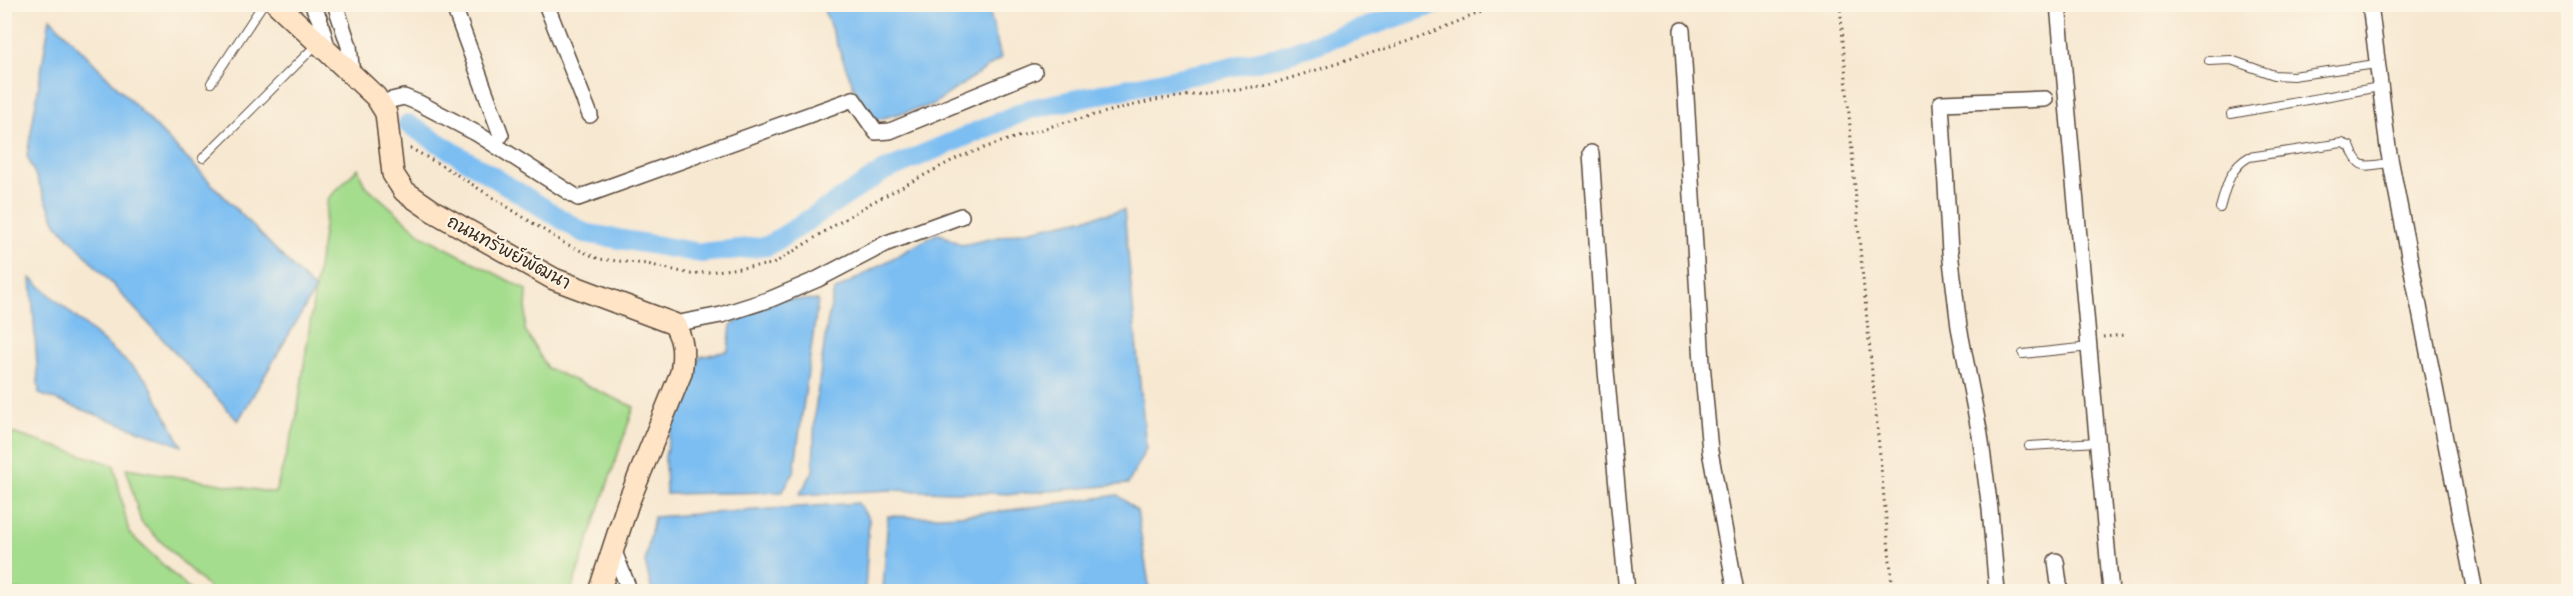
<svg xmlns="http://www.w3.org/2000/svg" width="2573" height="596" font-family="Kalam,'Playpen Sans Thai',sans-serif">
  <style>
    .green { fill: #a5dd8e; stroke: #708456; stroke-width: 1.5 }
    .water { fill: #7cbef2; stroke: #5c7488; stroke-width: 1.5 }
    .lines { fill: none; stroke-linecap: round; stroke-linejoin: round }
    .canal { stroke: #7cbef2; stroke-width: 20 }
    .lane-casing { stroke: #574639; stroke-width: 10 }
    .street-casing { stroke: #574639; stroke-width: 18 }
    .secondary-casing { stroke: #574639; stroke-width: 24 }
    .path { stroke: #574639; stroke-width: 3; stroke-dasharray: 1.5 4.5; stroke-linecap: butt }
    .lane { stroke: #fff; stroke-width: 8 }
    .street { stroke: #fff; stroke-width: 15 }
    .secondary { stroke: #ffe4c6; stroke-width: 21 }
    .labels { text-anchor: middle; stroke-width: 4.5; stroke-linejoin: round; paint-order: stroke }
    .street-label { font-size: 18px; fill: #3b2a1e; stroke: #fcf5e5 }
  </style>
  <rect width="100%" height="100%" fill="#fcf5e5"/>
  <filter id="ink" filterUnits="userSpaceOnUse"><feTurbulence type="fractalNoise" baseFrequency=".0167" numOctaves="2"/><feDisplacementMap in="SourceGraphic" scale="12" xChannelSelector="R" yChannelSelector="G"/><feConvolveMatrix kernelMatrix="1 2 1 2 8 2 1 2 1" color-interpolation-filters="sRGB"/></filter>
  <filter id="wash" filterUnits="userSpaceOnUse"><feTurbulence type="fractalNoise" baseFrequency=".008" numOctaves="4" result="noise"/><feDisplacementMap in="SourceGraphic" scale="24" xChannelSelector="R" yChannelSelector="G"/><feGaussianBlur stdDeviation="1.35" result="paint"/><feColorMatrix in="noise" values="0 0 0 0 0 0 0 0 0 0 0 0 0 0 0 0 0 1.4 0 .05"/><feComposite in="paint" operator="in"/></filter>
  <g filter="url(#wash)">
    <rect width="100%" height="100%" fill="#f7e8d1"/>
    <path class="green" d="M358,168l6,16 59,52 104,54 -2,40 22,38 87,39 -63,184h-359l-71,-69 -15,-54 149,25 21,-72 32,-222z
      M12,433l102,32 15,68 62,58h-186l-1,-103z"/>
    <path class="water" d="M822,5h166l13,53 -69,47 -61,16 -17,-33z
      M50,18l265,272 -77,131 -182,-198 -29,-67z
      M1124,210l22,238 -18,36 -113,10 -124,-4 -92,5 14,-23 2,-61 12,-87 7,-33 104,-58 24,12z
      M31,278l116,102 35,66 -143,-52z
      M771,299l47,1 -24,172 -12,20 -116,2 -1,-37 8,-38 27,-62 28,-6 3,-25z
      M1118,495l19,16 13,80h-267l5,-75c77,4 154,-11 230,-21z
      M858,503l11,16 -4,72h-213l-7,-29 9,-45z"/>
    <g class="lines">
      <path class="canal" d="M408,124l176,109 117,20 67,-7 116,-75 146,-62 247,-52 159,-53"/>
    </g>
  </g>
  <g filter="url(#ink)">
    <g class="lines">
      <defs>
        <path id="lane" d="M2209,61l22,-1 43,15 19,1 83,-12
          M211,83l52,-79
          M2231,114l148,-27
          M203,158l114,-114
          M2220,208c6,-20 9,-40 29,-51l93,-14 8,3c10,27 15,19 41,17
          M2023,354l67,-7
          M2029,446l69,-4"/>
        <path id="street" d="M312,4l7,14 9,32
          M335,4l14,42 3,29
          M453,4l48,131
          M546,4l44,111
          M2058,4l53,588
          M2370,4l18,144 87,444
          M1682,30l20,333 8,88 26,141
          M379,103l25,-6 15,6 57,30 102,65 275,-99 23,33 14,-1 144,-59
          M1591,153l15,218 21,221
          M674,324l47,-9 50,-16 47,-20 69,-36 74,-27
          M613,549l17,43
          M2056,561l4,31
          M1997,592l-7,-83 -10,-74 -21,-108 -9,-75 -9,-149 104,-4"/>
        <path id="secondary" d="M277,4l99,93 10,16 7,61 11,17 29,20 121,68 120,45c10,17 10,29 7,49l-53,130 -29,89"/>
      </defs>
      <use href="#lane" class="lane-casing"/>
      <use href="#street" class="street-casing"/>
      <use href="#secondary" class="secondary-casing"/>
      <path class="path" d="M1840,4l19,233 34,355
        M410,148l38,21 116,74 35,16 48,5 44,10 82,-10 96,-60 90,-47 39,-14 64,-20 93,-23 113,-15 142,-44 91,-37
        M2103,337l22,-2"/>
      <use href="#lane" class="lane"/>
      <use href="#street" class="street"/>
      <use href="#secondary" class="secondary"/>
    </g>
  </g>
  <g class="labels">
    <g class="street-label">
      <text transform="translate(509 252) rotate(28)" y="6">ถนนทรัพย์พัฒนา</text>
    </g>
  </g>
  <rect width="2573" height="596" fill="none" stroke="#fcf5e5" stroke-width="24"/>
</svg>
